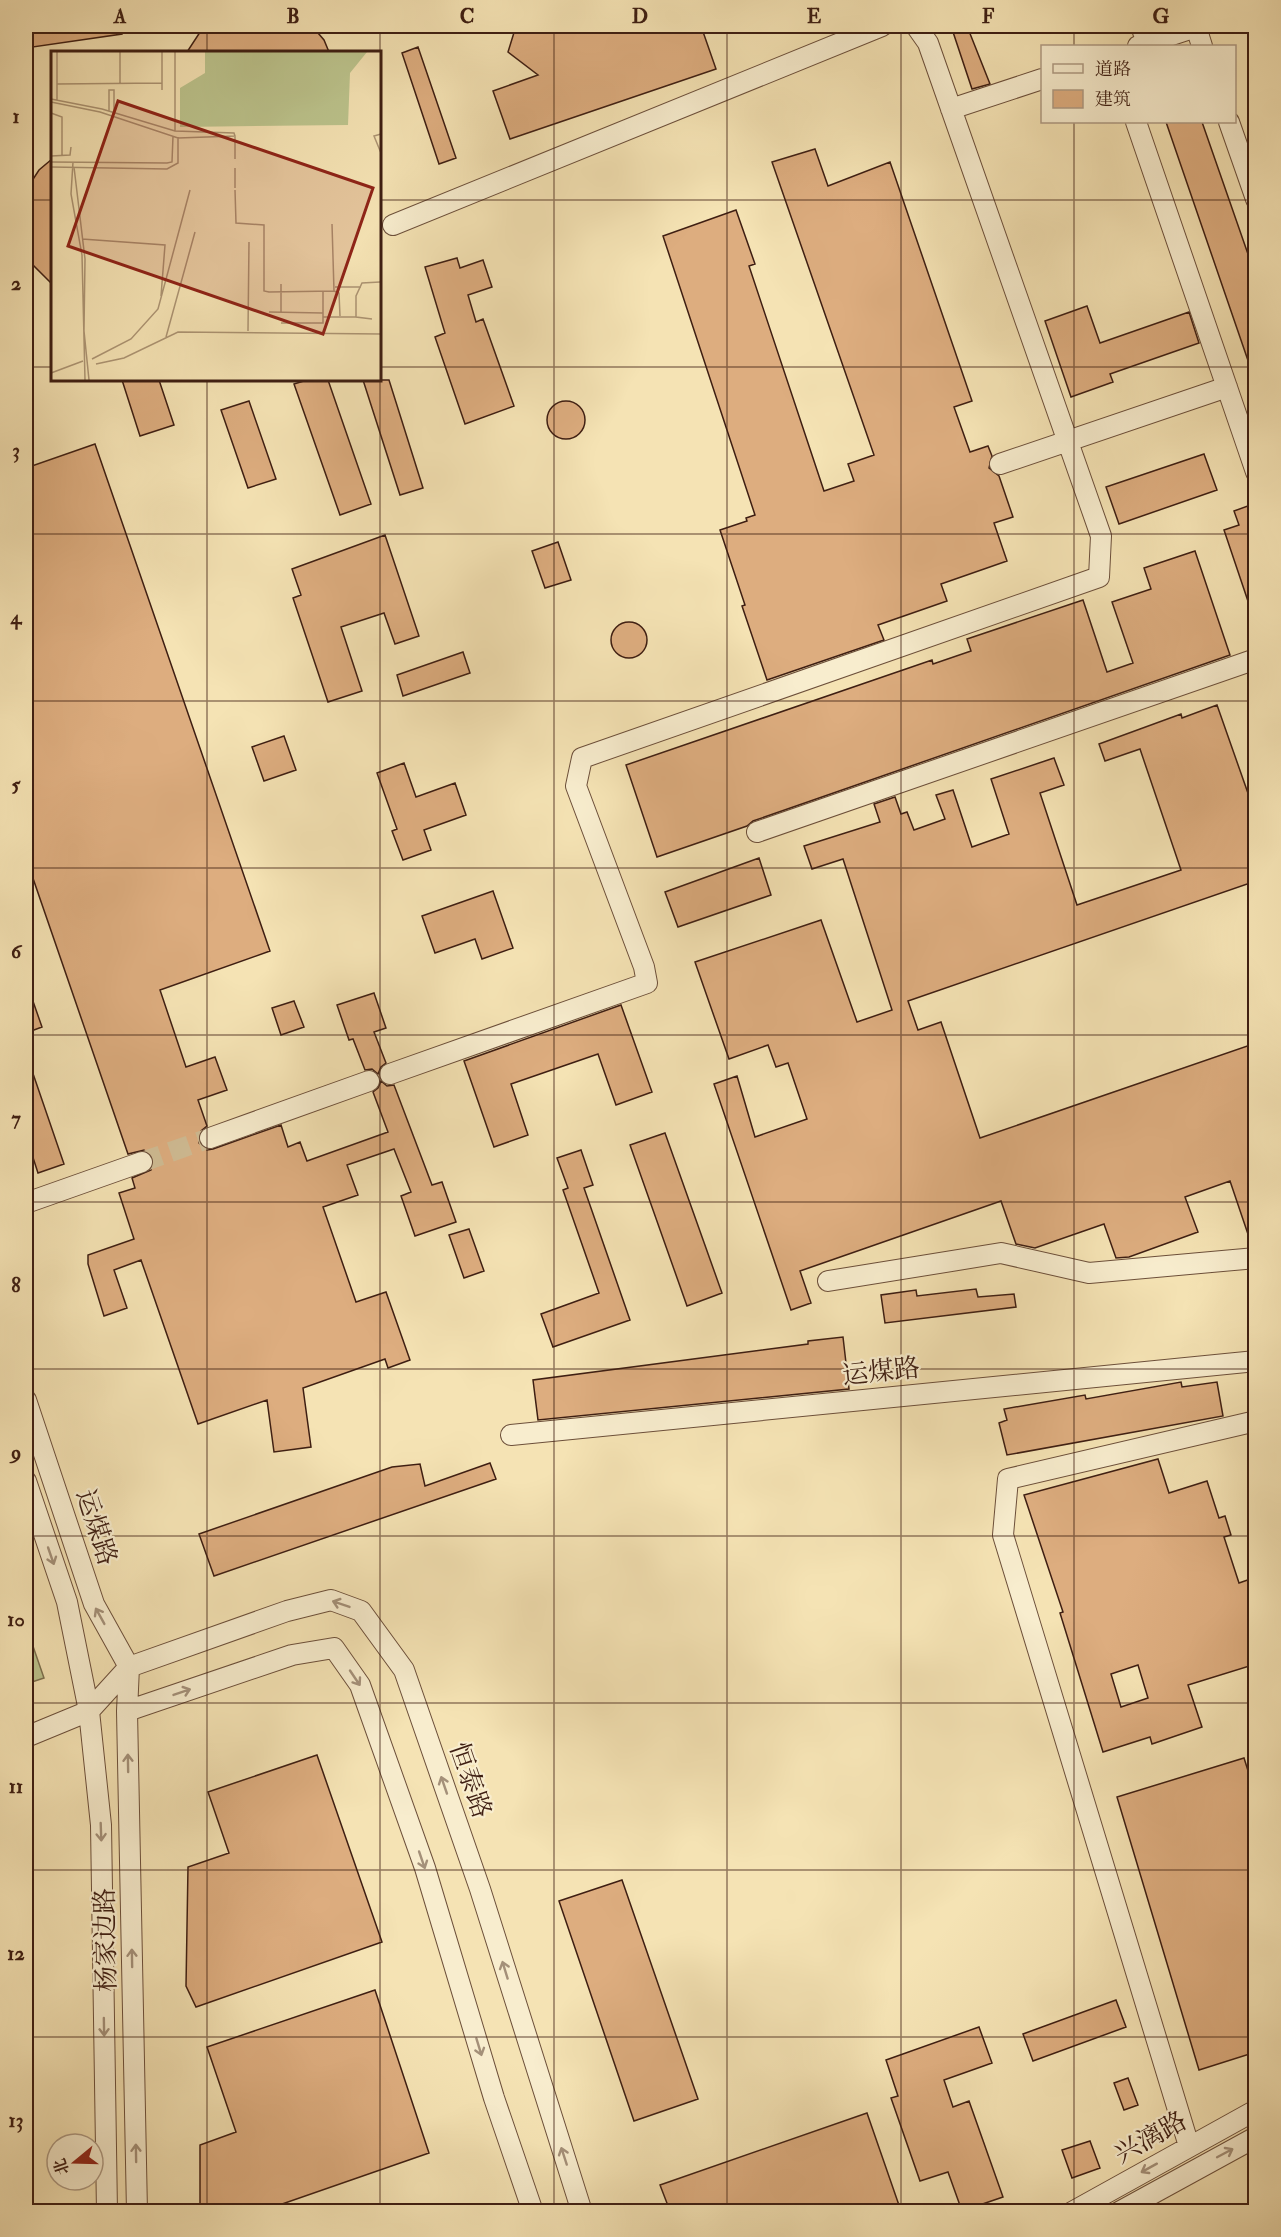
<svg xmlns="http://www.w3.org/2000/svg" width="1281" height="2237" font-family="'IM FELL Double Pica','Noto Serif SC',serif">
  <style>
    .green { fill: #bcc48d; stroke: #7d7150; stroke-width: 1.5 }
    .building { fill: #ddad7f; stroke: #3e1e12; stroke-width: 1.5; fill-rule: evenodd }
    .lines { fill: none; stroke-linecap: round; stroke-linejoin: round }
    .minor-tunnel { stroke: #d0bc94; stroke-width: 20; stroke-dasharray: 20 10; stroke-linecap: butt }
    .minor-casing { stroke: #6c4f3a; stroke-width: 22 }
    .minor { stroke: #f8edce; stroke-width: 20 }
    .oneway { stroke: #a49079 }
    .grid { fill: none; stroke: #3e1e12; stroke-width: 1.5; stroke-opacity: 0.55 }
    .labels { text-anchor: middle; stroke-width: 4.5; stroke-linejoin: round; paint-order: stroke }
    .street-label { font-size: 26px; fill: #3e1e12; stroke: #f8edce }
    .inset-road { fill: none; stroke: #ac9473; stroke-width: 1.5 }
    .view { fill: #8f2418; fill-opacity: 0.15; stroke: #8f2418; stroke-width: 3 }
    .inset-edge { fill: none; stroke: #3e1e12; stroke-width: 3 }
    .neatline { fill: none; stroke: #3e1e12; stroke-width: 2 }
    .grid-label { font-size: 20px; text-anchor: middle; font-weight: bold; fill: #3e1e12 }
  </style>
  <rect width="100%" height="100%" fill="#f5e3b4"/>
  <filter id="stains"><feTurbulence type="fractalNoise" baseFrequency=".00333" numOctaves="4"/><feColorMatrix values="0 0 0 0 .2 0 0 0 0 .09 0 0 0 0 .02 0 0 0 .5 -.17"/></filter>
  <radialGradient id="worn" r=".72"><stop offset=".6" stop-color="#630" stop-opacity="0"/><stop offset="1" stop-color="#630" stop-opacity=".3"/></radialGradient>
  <path class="green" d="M26,1626l18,52 -18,6z"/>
  <path class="building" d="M26,26h96v8l-96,14z
    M204,26h108l12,14 5,12h-142z
    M516,26h185l15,43 -206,70 -17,-48 45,-16 -30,-23z
    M951,26h16l23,58 -18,5z
    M418,47l38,111 -17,6 -37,-111z
    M1166,122h36l54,155v97l-3,1z
    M815,149l13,37 62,-24 82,239 -18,6 16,45 18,-6 4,10 -3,12 10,8 14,41 -19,6 13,38 -66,23 6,17 -69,24 6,15 -117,40 -25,-74 3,-1 -25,-75 27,-9 -1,-3 9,-3 -92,-279 73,-26 19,54 -6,2 75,225 30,-10 -6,-17 26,-9 -102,-293z
    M52,159v125l-19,-19 -7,-16v-59l13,-20z
    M457,258l3,10 23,-8 9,27 -24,8 8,27 7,-3 31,87 -49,18 -30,-87 10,-4 -20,-66z
    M1087,306l13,37 89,-31 10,31 -89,31 3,8 -42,15 -26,-76z
    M122,380h37l15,45 -34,11z
    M307,380h21l43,124 -31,11 -46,-131z
    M363,380h26l34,108 -23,7z
    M547 420a19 19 0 1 1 38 0a19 19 0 1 1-38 0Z
    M249,401l27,78 -28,9 -27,-78z
    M95,444l175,507 -110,39 26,77 29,-10 12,33 -29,10 9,26 -6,5 -2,12 8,7 6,-1 68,-24 7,22 12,-5 7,19 81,-29 -15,-40 5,-4 3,-7 6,5 7,-1 38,100 10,-3 14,40 -41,14 -14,-40 10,-4 -17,-43 -47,16 11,30 -35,12 33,95 30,-10 24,68 -22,8 -3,-9 -82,29 8,59 -37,5 -7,-52 -69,24 -57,-164 -27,10 13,38 -23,8 -16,-52v-9l46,-16 -15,-46 16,-5 -3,-10 19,-8 2,-11 -9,-9 -16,4 -102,-296v-390z
    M1204,454l13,36 -98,34 -13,-37z
    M1256,503v112l-3,1 -29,-86 15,-5 -5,-14z
    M385,535l34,101 -24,8 -11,-31 -43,14 21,64 -34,11 -35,-104 8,-3 -9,-26z
    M558,542l13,38 -26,8 -13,-37z
    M1195,551l35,104 -477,166 -6,5 -90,31 -31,-92 306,-105 1,4 38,-13 -4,-12 116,-39 24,72 26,-9 -21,-61 39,-13 -7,-21z
    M611 640a18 18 0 1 1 36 0a18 18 0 1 1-36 0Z
    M463,652l7,21 -67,23 -6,-21z
    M1217,705l39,111v65l-348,120 10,29 23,-8 39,116 276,-95v203h-4l-22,-65 -45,16 13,35 -69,25 -13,1 -12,-34 -69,24 -19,-4 -15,-43 -201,70 11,32 -20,7 -77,-226 23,-8 18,61 52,-18 -19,-56 -12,4 -8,-22 -39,14 -34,-97 126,-42 36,102 35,-12 -49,-151 -31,10 -8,-23 76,-24 -6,-18 21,-7 6,17 6,-2 7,18 31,-11 -9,-24 17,-5 19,57 37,-13 -18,-55 63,-21 10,27 -24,8 37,112 104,-35 -41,-121 -35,12 -6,-17 82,-30 1,4z
    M284,736l12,34 -32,11 -12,-34z
    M404,763l12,34 39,-14 11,32 -42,15 7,20 -28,10 -11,-29 5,-2 -20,-56z
    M759,858l12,37 -93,32 -13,-35z
    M493,891l20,57 -31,11 -7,-20 -40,14 -13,-37z
    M26,987h2l14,40 -16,6z
    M374,993l12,35 -12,4 12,31 -5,4 -3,7 -6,-5 -7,1 -12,-31 -4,1 -12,-35z
    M294,1001l10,26 -23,8 -9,-27z
    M621,1005l31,87 -36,13 -18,-51 -87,30 17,51 -34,12 -30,-86z
    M26,1059h2l36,105 -26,9 -12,-37z
    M665,1133l57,160 -35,13 -57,-161z
    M581,1150l12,35 -9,3 46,132 -77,27 -12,-33 58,-21 -36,-103 5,-2 -11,-30z
    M469,1229l15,42 -20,7 -15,-43z
    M976,1289l2,8 36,-3 2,13 -131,16 -4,-28 35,-5 1,6z
    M843,1337l6,52 -311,31 -5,-40 275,-36v-3z
    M1181,1382l1,5 35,-5 6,34 -216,39 -8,-32 8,-3 -3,-11 81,-14 1,4z
    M1158,1459l11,34 38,-12 12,37 6,-2 6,19 -7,2 15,46 17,-6v87l-68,21 14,42 -50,17 -2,-7 -47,15 -43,-139 3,-1 -39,-117zM1138,1665l10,33 -27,9 -10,-33z
    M490,1463l6,16 -282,97 -15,-42 193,-67 28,-3 5,22z
    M317,1755l65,187 -186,65 -10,-21 2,-119 41,-14 -21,-61z
    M1244,1758l12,38v256l-57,18 -82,-273z
    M622,1880l76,219 -64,22 -75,-220z
    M375,1990l54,163 -167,58h-62v-66l36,-13 -29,-85z
    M1116,2000l10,27 -93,34 -10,-27z
    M979,2027l13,36 -48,17 9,27 16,-6 34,96 -41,14 -14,-39 -28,9 -29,-83 7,-2 -12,-36z
    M1128,2078l10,27 -14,5 -10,-27z
    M867,2113l34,98h-231l-10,-26z
    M1090,2141l10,27 -28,10 -10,-28z"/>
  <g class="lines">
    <path class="minor-tunnel" d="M142,1162l68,-24"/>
    <defs>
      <path id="minor" d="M1141,26l6,17
        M1138,46l58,-19 6,19
        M951,109l91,-30
        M1136,122l120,350
        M1229,122l27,77
        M393,225l489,-199
        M1000,464l227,-77
        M757,832l499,-173
        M390,1074l257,-91 -3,-16 -68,-181 6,-28 517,-181 2,-41 -173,-493 -12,-17
        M210,1138l159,-57
        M26,1203l116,-41
        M828,1281l173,-28 88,20 167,-15
        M26,1400l68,204 35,63
        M511,1435l745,-74
        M26,1481l41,121 22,109 12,114 6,387
        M129,1667l-2,44 10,501
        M127,1711l165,-56 42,-7 26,37 65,183 69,230 39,114
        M26,1737l63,-26 40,-44 158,-56 44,-11 30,11 43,59 76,219 102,323
        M1189,2146l-186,-611 5,-56 248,-58
        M1072,2212l184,-102
        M1119,2212l137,-75"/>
    </defs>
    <use href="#minor" class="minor-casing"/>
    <use href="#minor" class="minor"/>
  </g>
  <defs><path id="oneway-shaft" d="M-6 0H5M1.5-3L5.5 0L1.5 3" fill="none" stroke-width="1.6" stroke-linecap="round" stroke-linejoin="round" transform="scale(1.5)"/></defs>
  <g class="oneway">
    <use href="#oneway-shaft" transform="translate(51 1556) rotate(71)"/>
    <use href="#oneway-shaft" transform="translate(341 1604) rotate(-161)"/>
    <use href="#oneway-shaft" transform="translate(100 1616) rotate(-119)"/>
    <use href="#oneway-shaft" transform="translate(355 1678) rotate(56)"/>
    <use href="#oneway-shaft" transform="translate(182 1692) rotate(-19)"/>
    <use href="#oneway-shaft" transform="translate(128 1763) rotate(-91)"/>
    <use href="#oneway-shaft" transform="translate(444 1785) rotate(-109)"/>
    <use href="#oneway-shaft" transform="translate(101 1832) rotate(88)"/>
    <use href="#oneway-shaft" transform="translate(422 1860) rotate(71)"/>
    <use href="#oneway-shaft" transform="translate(132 1958) rotate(-91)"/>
    <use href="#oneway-shaft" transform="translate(505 1970) rotate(-107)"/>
    <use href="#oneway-shaft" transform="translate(104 2027) rotate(89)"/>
    <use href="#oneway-shaft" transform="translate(479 2047) rotate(73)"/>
    <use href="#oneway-shaft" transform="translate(136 2153) rotate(-91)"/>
    <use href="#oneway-shaft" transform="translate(1225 2153) rotate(-28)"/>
    <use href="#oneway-shaft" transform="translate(564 2156) rotate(-108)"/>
    <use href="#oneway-shaft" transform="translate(1149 2168) rotate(151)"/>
  </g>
  <path class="grid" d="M207,26v26M380,26v2186M554,26v2186M727,26v2186M901,26v2186M1074,26v20M1074,122v2090M26,200h26M380,200h876M26,367h26M380,367h876M207,380v1832M26,534h1230M26,701h1230M26,868h1230M26,1035h1230M26,1202h1230M26,1369h1230M26,1536h1230M26,1703h1230M26,1870h1230M26,2037h1230"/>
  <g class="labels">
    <g class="street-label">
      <text transform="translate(881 1371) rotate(-6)" y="9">运煤路</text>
      <text transform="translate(97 1527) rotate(72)" y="9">运煤路</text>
      <text transform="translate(471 1780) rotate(71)" y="9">恒泰路</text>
      <text transform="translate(105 1940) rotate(-91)" y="9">杨家边路</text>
      <text transform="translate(1150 2137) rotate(-29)" y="9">兴漓路</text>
    </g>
  </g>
  <g transform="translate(51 51)">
    <rect width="330" height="330" fill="#f5e3b4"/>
    <path d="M154,1h162l-17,21 -2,52 -168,2v-39l25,-15z" fill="#bcc48d"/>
    <path class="inset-road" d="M69,1v31M111,1v38M6,33l105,-1M0,48l51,10 73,22 59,2 1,3 -57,2 -78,-26 -49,-10M6,49v-48M58,60v-21h5v23M0,62l11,4v38M124,80v-79M330,83l-7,2 7,17M184,86v22M0,105l19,-1 1,-8M0,111l116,1 5,-1 1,-26M22,111l-2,32 11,61 3,125M0,116l116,2 11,-6v-26M23,116l11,92 -1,72 5,49M184,117v20M184,139l1,33 28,2v66l5,1 65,-1 -2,-67M31,188l83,6 -4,51M284,236h26M283,240l5,2 1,23M218,261l54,1M230,261v-28M272,266h33M321,268l-16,-2v-21l6,-13 18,-1M230,272h42v-31M197,280l1,-89M115,286l29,-105M41,308l39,-20 27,-30 32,-119M45,313l28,-6 54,-26 203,2M0,322l32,-12"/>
    <path class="view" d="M67,50l255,87 -50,146 -255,-88z"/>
    <rect width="330" height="330" class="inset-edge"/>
  </g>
  <rect width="1281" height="2237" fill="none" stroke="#f5e3b4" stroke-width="66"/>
  <rect x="1041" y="45" width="195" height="78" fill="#f8edce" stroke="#ae9a83" stroke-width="1.5"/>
  <rect x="1053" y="64" width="30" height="9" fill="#f8edce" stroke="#ae9a83" stroke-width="1.5"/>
  <text x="1095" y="75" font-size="18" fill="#3e1e12">道路</text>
  <rect x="1053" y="90" width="30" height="18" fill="#ddad7f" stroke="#ae9a83" stroke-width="1.5"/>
  <text x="1095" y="105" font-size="18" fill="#3e1e12">建筑</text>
  <g transform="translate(75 2162) rotate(251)"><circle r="28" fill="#f8edce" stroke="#ae9a83" stroke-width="1.5"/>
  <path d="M0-4.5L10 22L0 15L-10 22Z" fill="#8f2418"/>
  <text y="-9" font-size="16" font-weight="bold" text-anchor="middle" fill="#3e1e12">北</text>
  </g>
  <rect x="33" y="33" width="1215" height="2171" class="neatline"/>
  <g class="grid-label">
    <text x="120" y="23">A</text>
    <text x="293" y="23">B</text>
    <text x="467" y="23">C</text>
    <text x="640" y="23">D</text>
    <text x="814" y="23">E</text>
    <text x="988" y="23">F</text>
    <text x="1161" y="23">G</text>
    <text x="16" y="123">1</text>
    <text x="16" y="290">2</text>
    <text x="16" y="457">3</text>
    <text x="16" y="624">4</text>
    <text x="16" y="791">5</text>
    <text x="16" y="958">6</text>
    <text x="16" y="1125">7</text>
    <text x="16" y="1292">8</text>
    <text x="16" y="1459">9</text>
    <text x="16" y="1626">10</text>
    <text x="16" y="1793">11</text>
    <text x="16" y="1960">12</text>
    <text x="16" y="2127">13</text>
  </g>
  <rect width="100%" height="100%" filter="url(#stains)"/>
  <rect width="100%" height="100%" fill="url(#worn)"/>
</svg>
